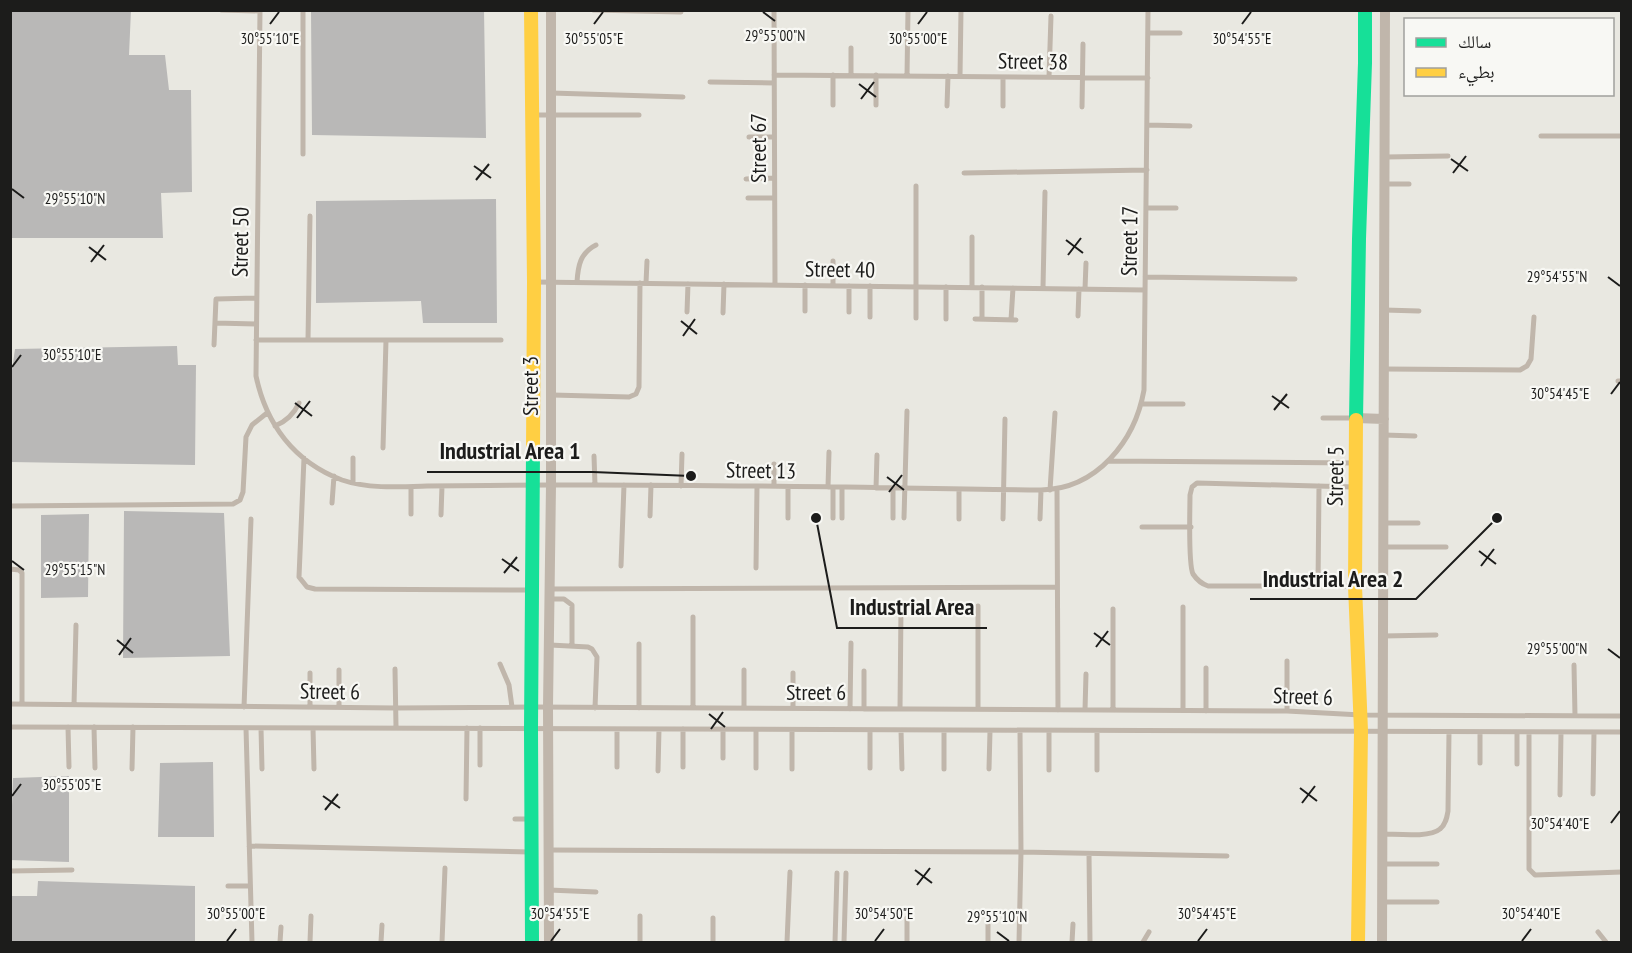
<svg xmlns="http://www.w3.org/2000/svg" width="1632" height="953" font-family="'PT Sans Narrow','Noto Naskh Arabic',sans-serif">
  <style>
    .built { fill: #e9e8e1; fill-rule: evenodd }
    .building { fill: #b9b8b7 }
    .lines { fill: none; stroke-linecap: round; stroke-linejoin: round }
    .lane { stroke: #c0b6ab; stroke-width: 5 }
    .street { stroke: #c0b6ab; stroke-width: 10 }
    .fast { stroke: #16e098; stroke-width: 14 }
    .slow { stroke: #ffcf43; stroke-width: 14 }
    .ticks { fill: none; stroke: #1c1c1b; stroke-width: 2 }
    .labels { text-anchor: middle; stroke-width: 4.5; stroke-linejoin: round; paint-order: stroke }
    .street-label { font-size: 22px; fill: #1c1c1b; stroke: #f8f8f4 }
    .ticks-label { font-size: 15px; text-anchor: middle; fill: #1c1c1b; stroke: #f8f8f4; stroke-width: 4.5; stroke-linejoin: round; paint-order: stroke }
    .leader { fill: none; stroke: #1c1c1b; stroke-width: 2 }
    .callout-dot { fill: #1c1c1b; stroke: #f8f8f4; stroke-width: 2 }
    .callout-label { font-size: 24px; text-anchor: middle; font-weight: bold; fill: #1c1c1b; stroke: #f8f8f4; stroke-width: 4.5; stroke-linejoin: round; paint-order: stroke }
  </style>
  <rect width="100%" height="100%" fill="#f7f7f5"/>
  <path class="built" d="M10,11h1611v931h-1610zM1406,20h206v74h-206z"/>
  <path class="building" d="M10,10h121l-2,45h36l4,35h22l1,102 -31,1 2,45h-153z
    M311,10h173l2,128 -174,-3z
    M496,199l1,124h-74l-2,-22 -105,2v-102z
    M177,346l1,19h18l-1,100 -185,-3v-78l5,-35z
    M124,511l100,2 6,143 -107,2z
    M89,514l-1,83 -47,1v-83z
    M213,762l1,75h-56l2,-74z
    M69,776v86l-59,-2 3,-82z
    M38,881l157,5v56h-185v-46h27z"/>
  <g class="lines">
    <path class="lane" d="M221,10l39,1
      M260,10l-4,366c10,48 38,86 86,104 26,9 58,7 85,6 41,0 82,-1 123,-1 164,-1 327,3 491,5 56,-1 94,-49 103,-100l4,-380
      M303,10v144
      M593,10l88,2
      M774,10l1,275
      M1148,33h32
      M774,75l374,3
      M833,75v30
      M851,75v-27
      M907,76l1,-66
      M960,76l1,-66
      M1003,77v29
      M1049,77l2,-61
      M710,82l64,1
      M551,93l132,4
      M876,105v-30
      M947,106l1,-30
      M1082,107l1,-63
      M533,115h106
      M1147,125l43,1
      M1541,136h81
      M749,137h25
      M1385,157l63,-1
      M964,173l183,-3
      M746,179l28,-1
      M1385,184h24
      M748,198h26
      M1146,208h30
      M1145,277l150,2
      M535,282l610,8
      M577,282c1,-16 3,-29 19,-37
      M646,283l1,-22
      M805,285v26
      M833,285v-24
      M849,286v26
      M870,286v31
      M972,287v-50
      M1043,288l2,-96
      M1085,289l1,-26
      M1384,310l35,1
      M687,312l1,-28
      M723,313l1,-29
      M1078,316l1,-27
      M916,318v-132
      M946,319v-32
      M975,319l41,1
      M982,319v-32
      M1011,320l2,-32
      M215,323l41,1
      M256,340h245
      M308,340l2,-124
      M214,345l2,-46 40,-1
      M1385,369l135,1 7,-4 4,-7 3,-42
      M1618,381h4
      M552,395l77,2 7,-3 3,-7 1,-104
      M1142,404h41
      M1323,418h31
      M275,426c12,-5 19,-12 24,-23
      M1384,435l31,1
      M383,448l3,-108
      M594,456l1,29
      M304,458l-5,119 8,10 8,2 216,1
      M1108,461l246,2
      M353,483v-25
      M681,486l1,-32
      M774,486v-22
      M411,487v27
      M828,487l1,-35
      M833,487v31
      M842,487v31
      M1354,487l-157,-4 -5,4 -2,8c0,15 -2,69 3,79 4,6 9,10 15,12h146
      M876,488l1,-33
      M1057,489l1,221
      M1050,490l5,-77
      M332,503l2,-27
      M10,506l223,-2 7,-4 3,-8 3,-55 6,-12 15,-12
      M441,515l1,-29
      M650,516l1,-31
      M788,518v-31
      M893,518v-30
      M904,518l3,-107
      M959,519v-30
      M1003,519l2,-100
      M1040,519l1,-29
      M1383,523h35
      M1142,527h49
      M1383,547h63
      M621,566l3,-81
      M756,568l1,-82
      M10,569l9,1 3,3v131
      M1318,586l1,-100
      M549,589l508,-2
      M549,599h15l8,6v41
      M1183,607v103
      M1113,609v101
      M1383,636l53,-1
      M639,644v64
      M550,645l38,2 4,2 5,8 -2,51
      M1287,661v50
      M500,664l9,21 3,22
      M1574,665l1,51
      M395,669l1,58
      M310,673v34
      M10,704l386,4 135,-1 756,4 74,4 261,1
      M74,705l2,-80
      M244,707l7,-188
      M339,707v-37
      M693,708v-91
      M744,708v-38
      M793,708v-35
      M850,709l1,-66
      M864,709v-38
      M900,709l1,-101
      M978,709v-103
      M1085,710l1,-36
      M1206,711v-43
      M10,727l1612,5
      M68,727l1,40
      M94,727l1,41
      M246,728l6,214
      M261,728l1,41
      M313,728l1,41
      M683,729v38
      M870,730v38
      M901,730l1,39
      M944,730v39
      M1529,732v137l6,6 87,-3
      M723,758v-28
      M1480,763v-31
      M1517,764v-32
      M480,765v-37
      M617,767v-38
      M756,768v-38
      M132,769l1,-42
      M792,769v-39
      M989,769l1,-38
      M1049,770v-39
      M1097,770v-39
      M658,771l1,-42
      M1593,794l1,-62
      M1560,795l1,-63
      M466,799l1,-71
      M515,819h15
      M1382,834c14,0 48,4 58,-5 6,-5 7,-12 8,-18l1,-79
      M249,846l281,6
      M549,850l472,2 206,4
      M1089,854l1,88
      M1382,864h55
      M10,871l62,-1
      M228,886h22
      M549,890l47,2
      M1382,902h55
      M1598,932l8,10
      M280,942l1,-15
      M310,942l1,-26
      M381,942l1,-17
      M442,942l3,-74
      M640,942v-26
      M713,942v-24
      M787,942l3,-70
      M835,942l2,-69
      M844,942l2,-69
      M907,942v-24
      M988,942v-17
      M1019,942l2,-90 -1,-121
      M1072,942l1,-18
      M1143,942l6,-10"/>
    <path class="street" d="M1356,418l28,1
      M549,942l-1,-235 3,-222v-475
      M1382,942l3,-932"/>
    <path class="fast" d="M1356,420l3,-181 6,-176v-53
      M532,942l-1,-213 2,-277"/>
    <path class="slow" d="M531,10l3,272 -1,170
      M1356,420l-1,166 6,145 -3,211"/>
  </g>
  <path class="ticks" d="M763,12l12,9M270,24l9,-12M594,24l9,-12M918,24l9,-12M1242,24l9,-12M859,84l17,13M861,99l13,-17M1451,159l17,12M474,166l17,12M1453,173l13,-17M476,180l13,-16M12,189l12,9M1066,240l17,13M89,247l17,13M1068,255l13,-17M91,262l13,-17M1608,277l12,9M681,321l16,13M683,336l12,-17M12,367l9,-12M1611,394l9,-12M1272,396l17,12M295,403l17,13M1274,410l13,-16M297,418l13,-17M887,477l17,13M889,492l13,-17M1479,551l17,13M502,559l17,12M12,561l12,9M1481,566l13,-17M504,573l13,-16M1094,633l16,12M117,640l16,13M1096,647l12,-16M1608,649l12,9M119,655l12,-17M709,714l16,13M711,729l12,-17M1300,788l17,13M12,796l9,-12M323,796l17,12M1302,803l13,-17M325,810l13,-16M1611,823l9,-12M915,870l17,13M917,885l13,-17M997,932l12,9M227,941l9,-12M551,941l9,-12M875,941l9,-12M1198,941l9,-12M1522,941l9,-12"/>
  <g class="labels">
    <g class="street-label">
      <text transform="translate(1033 61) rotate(1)" y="8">Street 38</text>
      <text transform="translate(758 148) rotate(-90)" y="8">Street 67</text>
      <text transform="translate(1129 241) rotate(-89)" y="8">Street 17</text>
      <text transform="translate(240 242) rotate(-89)" y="8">Street 50</text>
      <text transform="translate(840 269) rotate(1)" y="8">Street 40</text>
      <text transform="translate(530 386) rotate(-90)" y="8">Street 3</text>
      <text transform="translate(761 470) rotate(1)" y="8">Street 13</text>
      <text transform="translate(1335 476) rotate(-89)" y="8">Street 5</text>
      <text transform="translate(330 691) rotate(1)" y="8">Street 6</text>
      <text x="816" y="700">Street 6</text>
      <text transform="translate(1303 696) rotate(2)" y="8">Street 6</text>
    </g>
  </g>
  <g class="ticks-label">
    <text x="775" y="41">29°55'00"N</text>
    <text x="270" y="44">30°55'10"E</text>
    <text x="594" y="44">30°55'05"E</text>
    <text x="918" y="44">30°55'00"E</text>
    <text x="1242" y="44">30°54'55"E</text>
    <text x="75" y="204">29°55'10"N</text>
    <text x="1557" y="282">29°54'55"N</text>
    <text x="72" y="360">30°55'10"E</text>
    <text x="1560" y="399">30°54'45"E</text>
    <text x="75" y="575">29°55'15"N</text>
    <text x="1557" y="654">29°55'00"N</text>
    <text x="72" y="790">30°55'05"E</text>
    <text x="1560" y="829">30°54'40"E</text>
    <text x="236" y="919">30°55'00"E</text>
    <text x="560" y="919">30°54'55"E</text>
    <text x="884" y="919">30°54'50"E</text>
    <text x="1207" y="919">30°54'45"E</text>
    <text x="1531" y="919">30°54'40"E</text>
    <text x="997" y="922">29°55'10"N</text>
  </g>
  <path class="leader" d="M691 476L593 472H427M1497 518L1416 599H1250M816 518L837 628H987"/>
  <g class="callout-dot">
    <circle cx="691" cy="476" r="6"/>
    <circle cx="1497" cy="518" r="6"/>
    <circle cx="816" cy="518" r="6"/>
  </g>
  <g class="callout-label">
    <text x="510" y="459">Industrial Area 1</text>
    <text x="1333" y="587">Industrial Area 2</text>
    <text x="912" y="615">Industrial Area</text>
  </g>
  <rect width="1632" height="953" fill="none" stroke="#1c1c1b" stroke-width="24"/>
  <rect x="1404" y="18" width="210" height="78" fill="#f8f8f4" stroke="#a0a09d" stroke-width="1.5"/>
  <rect x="1416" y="38" width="30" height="9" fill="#16e098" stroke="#a0a09d" stroke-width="1.5"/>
  <text x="1458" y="48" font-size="18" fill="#1c1c1b">سالك</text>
  <rect x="1416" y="68" width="30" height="9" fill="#ffcf43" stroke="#a0a09d" stroke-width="1.5"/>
  <text x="1458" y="78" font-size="18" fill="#1c1c1b">بطيء</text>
</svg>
